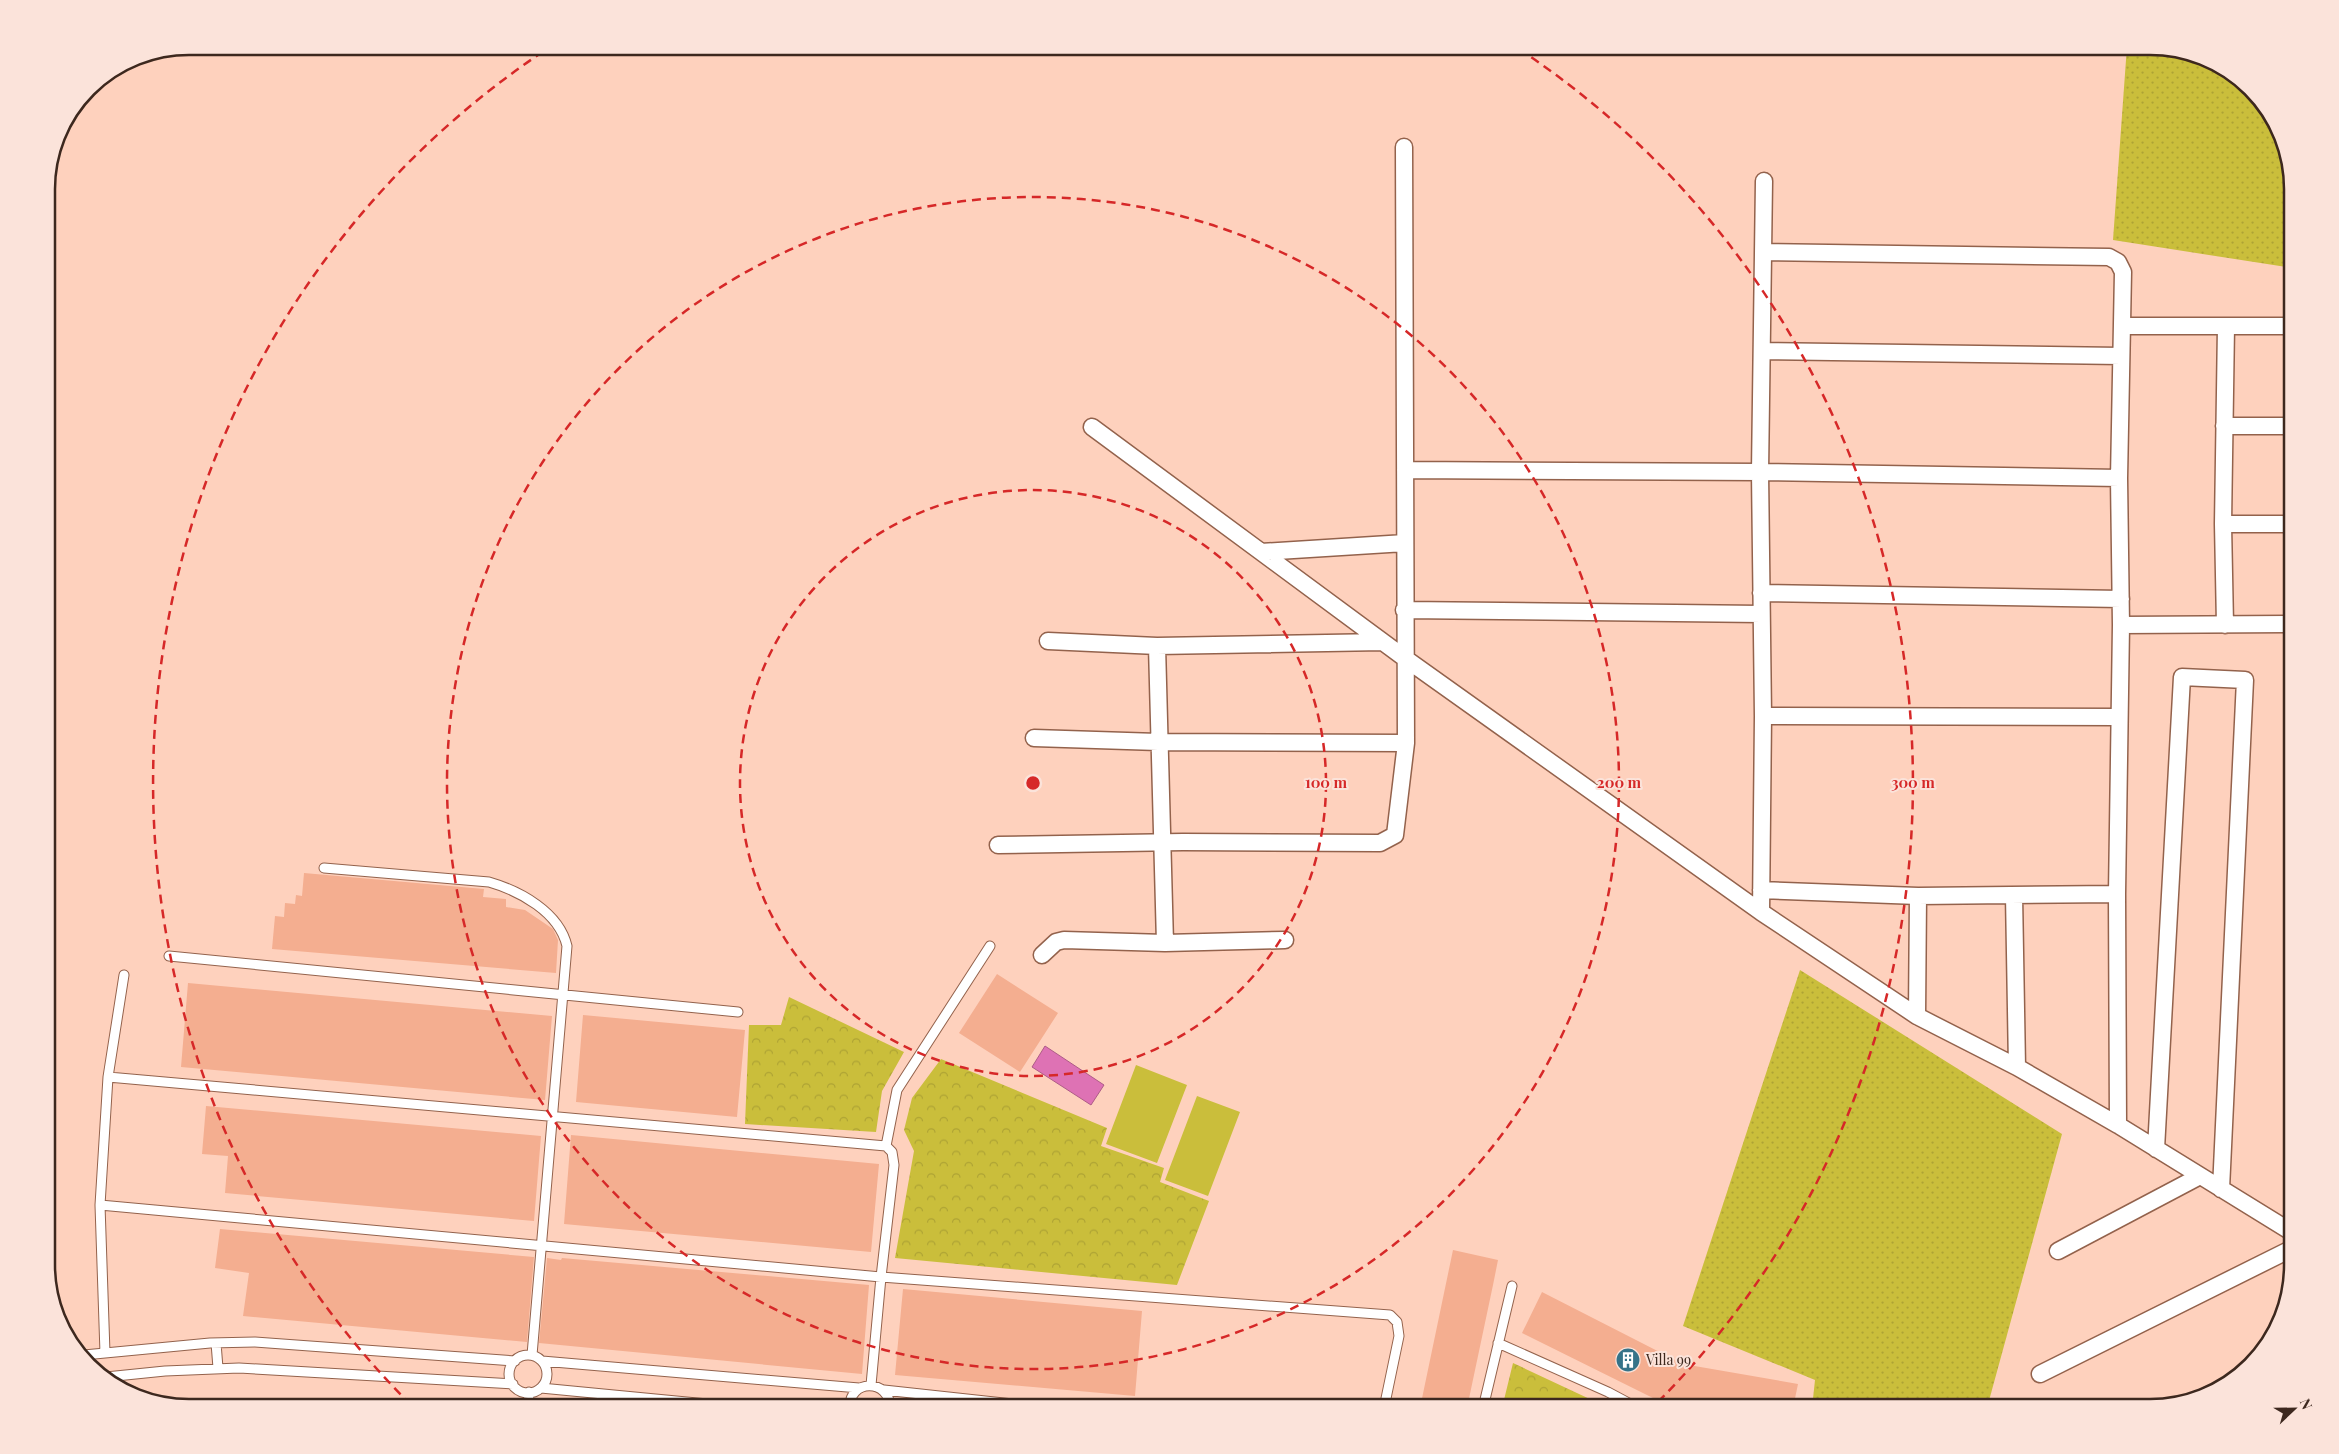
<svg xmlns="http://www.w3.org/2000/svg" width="2339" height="1454" font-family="'Playfair Display',serif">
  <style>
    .grass { fill: url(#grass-dots) }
    .park { fill: url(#park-crowns) }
    .pitch { fill: #cabe3b }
    .water { fill: #de72b4; stroke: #ae5c87 }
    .building { fill: #f4ae90 }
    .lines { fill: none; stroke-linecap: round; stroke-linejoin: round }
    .lane-casing { stroke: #93624c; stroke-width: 11 }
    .street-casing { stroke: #93624c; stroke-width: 19 }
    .lane { stroke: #fff; stroke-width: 9 }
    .street { stroke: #fff; stroke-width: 16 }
    .ring { fill: none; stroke: #d62828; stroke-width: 2.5; stroke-dasharray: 9 6 }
    .labels { text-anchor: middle; stroke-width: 4; stroke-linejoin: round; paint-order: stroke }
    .poi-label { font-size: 14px; fill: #3d281e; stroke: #fbe3da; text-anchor: start }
    .rim { fill: none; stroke: #3d281e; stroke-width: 2.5 }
    .centre { fill: #d62828; stroke: #fbe3da; stroke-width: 2.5 }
    .ring-label { font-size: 15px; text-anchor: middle; font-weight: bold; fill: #d62828; stroke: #fbe3da; stroke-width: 4; stroke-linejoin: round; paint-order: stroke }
  </style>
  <defs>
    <pattern id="grass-dots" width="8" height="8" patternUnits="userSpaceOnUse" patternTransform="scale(1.25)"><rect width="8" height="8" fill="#cabe3b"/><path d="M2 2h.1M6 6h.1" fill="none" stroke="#aea334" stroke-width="1.8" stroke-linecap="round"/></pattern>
    <pattern id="park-crowns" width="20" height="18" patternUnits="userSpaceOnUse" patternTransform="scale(1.25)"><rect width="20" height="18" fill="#cabe3b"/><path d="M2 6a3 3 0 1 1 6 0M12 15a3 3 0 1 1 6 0" fill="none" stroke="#aea334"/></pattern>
  </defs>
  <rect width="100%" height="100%" fill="#fed1bd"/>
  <path class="grass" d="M2127,46h23l71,20 52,52 19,62v88l-179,-28z
    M1800,970l262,164 -75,274h-175l3,-28 -132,-54z"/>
  <path class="park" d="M789,997l115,55 -22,39 -6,41 -131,-8 4,-99h32z
    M941,1059l166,69 -6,18 63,22 -4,14 49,19 -32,84 -282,-27 19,-107 -10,-21 8,-32z
    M1513,1363l96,45h-107z"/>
  <path class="pitch" d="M1136,1065l51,20 -30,78 -51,-19z
    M1197,1096l43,16 -32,84 -43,-16z"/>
  <path class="water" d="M1045,1046l59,39 -13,20 -59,-38z"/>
  <path class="building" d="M304,873l180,16 -1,8 23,2v8l19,3 28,19 5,11 -2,33 -284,-24 3,-33 9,1 1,-14 10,1 1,-9 6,1z
    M997,974l61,39 -38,59 -61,-39z
    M188,983l364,33 -7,84 -364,-33z
    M583,1015l162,15 -8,87 -161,-15z
    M206,1106l335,30 -7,85 -309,-28 3,-37 -26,-2z
    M571,1135l308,29 -8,88 -307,-28z
    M220,1229l314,28 -7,85 -284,-26 6,-43 -34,-5z
    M1453,1250l45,10 -5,25 -26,123h-47z
    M547,1258l14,2 1,-2 307,27 -7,89 -323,-31z
    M903,1289l239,22 -7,85 -240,-21z
    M1542,1292l141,72 115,20 -5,24h-99l-37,-8 -135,-67z"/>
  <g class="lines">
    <defs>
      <path id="lane" d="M324,868l165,14c31,9 70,30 78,64l-35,409
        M169,956l569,56
        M108,1077l778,69 6,6 2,13 -13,112 -10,108
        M886,1146l11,-56 93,-144
        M100,1205l781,72 509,38 7,7 2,14 -15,72
        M216,1343l2,25
        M1498,1343l110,49 30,16
        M105,1353l-5,-148 8,-128 16,-102
        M84,1355l126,-12 45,-1 260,19
        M509 1374a19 19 0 1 1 38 0a19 19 0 1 1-38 0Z
        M542,1361l317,27
        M106,1377l59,-6 74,-3 274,16
        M541,1388l208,20
        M884,1390l165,18
        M528,1408l1,-16
        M850,1408c-2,-29 40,-30 40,0
        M1483,1408l29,-122"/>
      <path id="street" d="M1763,252l346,5 9,5 5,10 -4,206 2,147 -4,269 1,231
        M2122,326h170
        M1762,351l359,5
        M2224,426h69
        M1092,427l314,232 355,253 156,104 100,51 101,58 175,108
        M1405,470l355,2 359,6
        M2223,524h70
        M1261,552l144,-9
        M1761,593l360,6
        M1404,610l357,4
        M2121,625l172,-1
        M2225,625l-2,-101 3,-198
        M1048,641l109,5 226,-4
        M1157,646l8,297
        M1763,716l356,1
        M1034,738l124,4 248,1
        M998,845l185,-3 197,1 15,-8 11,-92 -2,-596
        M1761,890l157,6 199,-2
        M2014,895l3,172
        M1761,912l2,-196 -3,-244 4,-291
        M1042,955l14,-13 8,-2 101,3 120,-3
        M1917,1016l1,-120
        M2156,1149l26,-472 63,3 -24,509
        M2058,1251l142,-75
        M2040,1374l253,-126"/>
    </defs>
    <use href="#lane" class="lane-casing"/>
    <use href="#street" class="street-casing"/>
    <use href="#lane" class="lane"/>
    <use href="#street" class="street"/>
  </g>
  <g class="ring">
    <circle cx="1033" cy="783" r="293"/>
    <circle cx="1033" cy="783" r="586"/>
    <path d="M411 1405A880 880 0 0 1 547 49M1519 49A880 880 0 0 1 1655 1405"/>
  </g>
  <defs>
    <symbol id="building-disc" viewBox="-11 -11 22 22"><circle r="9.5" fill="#357389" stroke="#fbe3da"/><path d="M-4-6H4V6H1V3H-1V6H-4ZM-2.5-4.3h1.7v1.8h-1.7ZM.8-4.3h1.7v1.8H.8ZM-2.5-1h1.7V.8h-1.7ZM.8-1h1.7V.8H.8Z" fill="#fff"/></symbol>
  </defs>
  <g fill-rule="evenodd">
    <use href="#building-disc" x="1614" y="1346" width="28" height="28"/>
  </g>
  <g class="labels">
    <g class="poi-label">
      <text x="1646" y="1365">Villa 99</text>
    </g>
  </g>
  <path d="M0 0H2339V1454H0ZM189 55H2150A134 134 0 0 1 2284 189V1265A134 134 0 0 1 2150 1399H189A134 134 0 0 1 55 1265V189A134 134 0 0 1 189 55Z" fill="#fbe3da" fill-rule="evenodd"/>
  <path class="rim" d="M189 55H2150A134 134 0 0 1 2284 189V1265A134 134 0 0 1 2150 1399H189A134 134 0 0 1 55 1265V189A134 134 0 0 1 189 55Z"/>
  <circle cx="1033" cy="783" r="8" class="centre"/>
  <g class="ring-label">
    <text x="1326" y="788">100 m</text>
    <text x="1619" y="788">200 m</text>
    <text x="1913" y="788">300 m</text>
  </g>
  <g transform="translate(2294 1409) rotate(68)" stroke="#fbe3da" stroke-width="4" paint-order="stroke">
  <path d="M0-4L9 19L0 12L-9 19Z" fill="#3d281e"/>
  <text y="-8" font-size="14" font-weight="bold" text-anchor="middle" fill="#3d281e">N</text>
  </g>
</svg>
